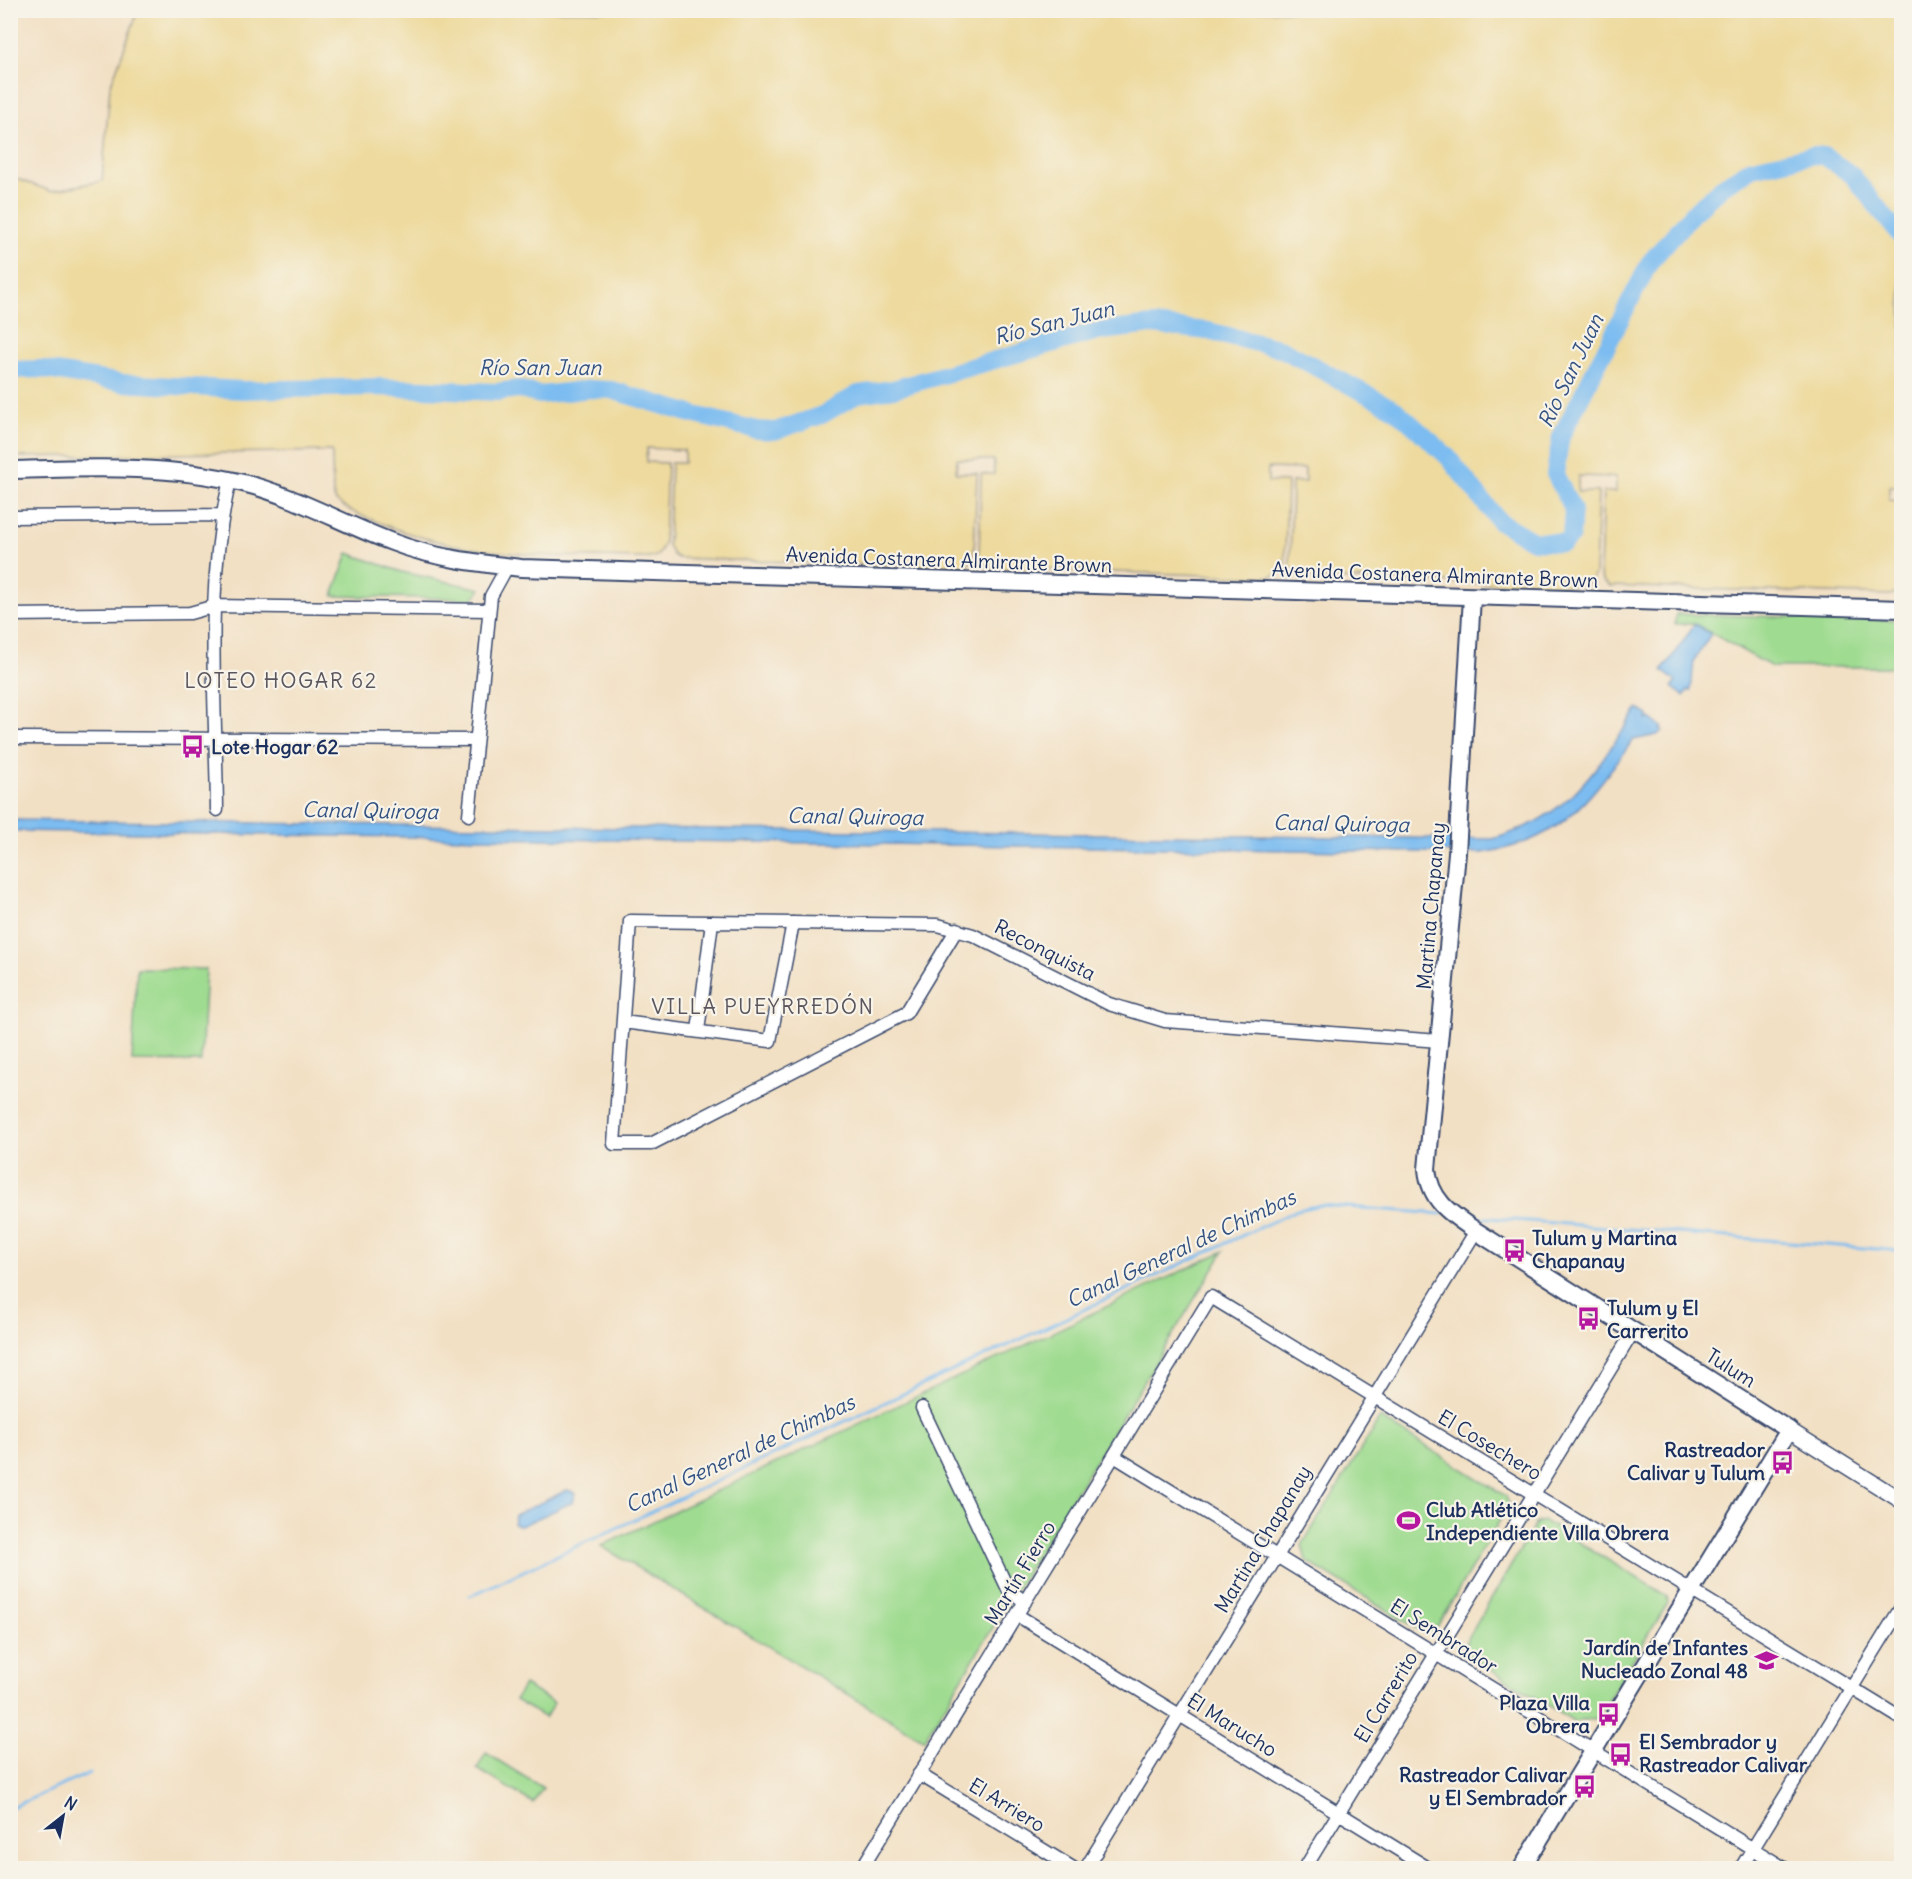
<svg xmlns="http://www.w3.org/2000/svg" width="1912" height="1879" font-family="Delius,sans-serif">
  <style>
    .green { fill: #9fdb90; stroke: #5d8577; stroke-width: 1.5 }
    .sand { fill: #eeda9e; stroke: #84847e; stroke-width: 1.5 }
    .water { fill: #7bbcf0; stroke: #4b76a7; stroke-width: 1.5 }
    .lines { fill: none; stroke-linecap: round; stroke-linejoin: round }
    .stream { stroke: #7bbcf0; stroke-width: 3 }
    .river { stroke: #7bbcf0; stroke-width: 18 }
    .minor-casing { stroke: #3b4a6d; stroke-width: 15 }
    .tertiary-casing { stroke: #3b4a6d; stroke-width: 18 }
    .secondary-casing { stroke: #3b4a6d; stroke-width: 20 }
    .minor { stroke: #fff; stroke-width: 12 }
    .tertiary { stroke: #fff; stroke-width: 15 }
    .secondary { stroke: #fff; stroke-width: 16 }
    .labels { text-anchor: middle; stroke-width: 4.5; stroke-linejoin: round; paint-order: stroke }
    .street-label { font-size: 20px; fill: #1b2f5e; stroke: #f7f3e8 }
    .poi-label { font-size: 20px; font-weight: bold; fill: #1b2f5e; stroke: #f7f3e8; text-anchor: start }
    .water-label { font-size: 21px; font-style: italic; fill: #335282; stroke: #f7f3e8 }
    .neighbourhood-label { font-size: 21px; letter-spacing: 1.5px; fill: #5b565d; stroke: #f7f3e8 }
  </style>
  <rect width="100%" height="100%" fill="#f7f3e8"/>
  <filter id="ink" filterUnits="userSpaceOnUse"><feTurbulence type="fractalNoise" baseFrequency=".0167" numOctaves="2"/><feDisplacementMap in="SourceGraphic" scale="12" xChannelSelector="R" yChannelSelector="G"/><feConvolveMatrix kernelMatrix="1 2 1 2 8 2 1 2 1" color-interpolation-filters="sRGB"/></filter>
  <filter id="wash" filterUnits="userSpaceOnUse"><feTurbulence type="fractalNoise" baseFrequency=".008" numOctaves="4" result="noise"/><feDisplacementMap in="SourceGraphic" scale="24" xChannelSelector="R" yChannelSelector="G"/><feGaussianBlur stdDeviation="1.35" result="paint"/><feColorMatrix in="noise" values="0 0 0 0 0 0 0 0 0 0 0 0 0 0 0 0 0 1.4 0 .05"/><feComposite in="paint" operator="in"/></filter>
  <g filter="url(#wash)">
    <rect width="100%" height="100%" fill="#f2e0c4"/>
    <path class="green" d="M348,553l54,19 79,17 -8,10 -140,-3z
      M1676,614l225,6v47h-129l-77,-43h-20z
      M137,968l69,1 -5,93 -69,-1z
      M1224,1251l-300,489 -323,-194z
      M1380,1418l126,78 3,9 -74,125 -11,3 -118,-72 -4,-16z
      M1544,1521l123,75 1,7 -71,115 -22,4 -110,-68 -2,-7 73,-124z
      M524,1685l30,18 -9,15 -30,-18z
      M486,1753l57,35 -10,15 -56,-34z"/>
    <path class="sand" d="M138,11h1763l1,475h-13v14l12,1v90l-11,4 -280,-9 -8,-6 -2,-6 3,-82h13v-15l-38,-1v16h20l-3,82 -6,9 -9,3 -279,-8 -11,-12 2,-84h13v-13l-37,-1v14h19l-2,82 -5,9 -11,4 -280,-9 -7,-6 -3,-7 2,-81h13v-14l-37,-1 -1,14h21l-3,81 -6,11 -8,3 -282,-10 -5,-3 -5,-10 3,-82h13v-13l-37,-2 -1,14 21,1 -3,81 -6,11 -8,3c-92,-2 -183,1 -270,-35 -14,-6 -33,-12 -45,-23l-2,-6 -1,-43 -321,6v-280l40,14 51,-10 8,-94z"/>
    <path class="water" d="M1695,624l16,10 -17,26 -3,31 -3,-1 -4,6 -12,-9 4,-6 -14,-10z
      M1638,709l10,6 -1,5 3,-2 12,9 -2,2 3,2 -6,4 -24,5c-44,60 -71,102 -151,113l-1471,-22v-11l1482,19c78,-22 101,-69 145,-130z
      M567,1490l9,3 -3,9 -52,24 -8,-2 2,-9z"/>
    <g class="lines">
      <path class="stream" d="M1466,1216l436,35
        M591,1540l706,-330 23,-5 122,9
        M470,1596l120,-56
        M10,1808l80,-35"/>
      <path class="river" d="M10,370l30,-1 83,14 120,7 133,-3 121,5 21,-3 22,6 51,-6 20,1 84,25 62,15 18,1 47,-16 36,-21 35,-5 201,-57 58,-7 56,6 74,18 114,61 51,46 52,65 34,20 31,2 7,-7 2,-26 -18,-36 6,-38 89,-174 42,-48 31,-28 29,-18 61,-13 11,1 28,19 50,63"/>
    </g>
  </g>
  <g filter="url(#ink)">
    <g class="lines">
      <defs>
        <path id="minor" d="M10,517l211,-2
          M10,615l180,-2 25,-7 274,4
          M10,738l466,2
          M217,810c-1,-109 -13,-223 13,-330
          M469,815l22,-219 16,-29
          M957,929l-51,84 -255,131h-37l16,-223 308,4 35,10 136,69 56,17 275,20
          M623,1022l147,19 23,-118
          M698,1031l14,-109
          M922,1408l86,181 17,13
          M1114,1456l670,412
          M1017,1615l411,253
          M919,1774l154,94
          M862,1868l349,-571 691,422
          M1086,1868l390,-637
          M1305,1868l328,-536
          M1741,1868l161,-262"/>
        <path id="tertiary" d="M1789,1430l113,71"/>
        <path id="secondary" d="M10,470c79,-2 156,-6 233,13 52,13 98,40 149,59 41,16 85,21 129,26l1381,41
          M1472,597l-15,256 -30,316c3,32 24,45 49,62l313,199 -267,438"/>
      </defs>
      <use href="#minor" class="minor-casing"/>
      <use href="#tertiary" class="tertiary-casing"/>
      <use href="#secondary" class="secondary-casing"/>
      <use href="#minor" class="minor"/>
      <use href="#tertiary" class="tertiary"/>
      <use href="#secondary" class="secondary"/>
    </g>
  </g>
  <defs>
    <symbol id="bus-bare" viewBox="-9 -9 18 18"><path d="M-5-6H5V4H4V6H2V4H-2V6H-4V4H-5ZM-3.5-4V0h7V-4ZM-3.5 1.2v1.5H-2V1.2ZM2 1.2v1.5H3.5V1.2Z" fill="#b5179e" stroke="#f7f3e8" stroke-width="2.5" paint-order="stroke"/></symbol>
    <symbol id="stadium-bare" viewBox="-9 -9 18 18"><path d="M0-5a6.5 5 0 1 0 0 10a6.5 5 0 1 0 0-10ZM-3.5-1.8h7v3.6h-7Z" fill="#b5179e" stroke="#f7f3e8" stroke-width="2.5" paint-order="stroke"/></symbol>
    <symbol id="school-bare" viewBox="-9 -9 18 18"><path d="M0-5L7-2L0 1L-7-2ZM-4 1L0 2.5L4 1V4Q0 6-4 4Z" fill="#b5179e" stroke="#f7f3e8" stroke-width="2.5" paint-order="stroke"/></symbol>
  </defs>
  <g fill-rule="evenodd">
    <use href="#bus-bare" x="176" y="730" width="33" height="33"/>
    <use href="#bus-bare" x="1498" y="1234" width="33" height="33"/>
    <use href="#bus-bare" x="1572" y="1302" width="33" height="33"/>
    <use href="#bus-bare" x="1766" y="1446" width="33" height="33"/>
    <use href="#stadium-bare" x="1392" y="1504" width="33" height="33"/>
    <use href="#school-bare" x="1750" y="1644" width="33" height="33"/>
    <use href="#bus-bare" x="1592" y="1698" width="33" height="33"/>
    <use href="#bus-bare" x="1604" y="1738" width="33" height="33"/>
    <use href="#bus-bare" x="1568" y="1770" width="33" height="33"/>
  </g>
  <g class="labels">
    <g class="street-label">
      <text transform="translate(949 560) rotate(2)" y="7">Avenida Costanera Almirante Brown</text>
      <text transform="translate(1435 575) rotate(2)" y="7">Avenida Costanera Almirante Brown</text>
      <text transform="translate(1431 906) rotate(-85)" y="7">Martina Chapanay</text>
      <text transform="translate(1045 950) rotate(27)" y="7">Reconquista</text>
      <text transform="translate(1731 1368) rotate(32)" y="7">Tulum</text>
      <text transform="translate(1490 1445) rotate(31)" y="7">El Cosechero</text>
      <text transform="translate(1263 1539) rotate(-59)" y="7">Martina Chapanay</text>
      <text transform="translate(1020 1573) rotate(-59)" y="7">Martín Fierro</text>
      <text transform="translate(1444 1636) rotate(32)" y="7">El Sembrador</text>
      <text transform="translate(1386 1697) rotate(-59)" y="7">El Carrerito</text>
      <text transform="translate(1232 1725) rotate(32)" y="7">El Marucho</text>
      <text transform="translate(1007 1805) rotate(31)" y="7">El Arriero</text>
    </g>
    <g class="poi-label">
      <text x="211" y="754">Lote Hogar 62</text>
      <text x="1532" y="1245">Tulum y Martina<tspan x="1532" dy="23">Chapanay</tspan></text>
      <text x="1607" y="1315">Tulum y El<tspan x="1607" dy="23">Carrerito</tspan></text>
      <text x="1765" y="1457" text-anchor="end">Rastreador<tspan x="1765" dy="23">Calivar y Tulum</tspan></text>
      <text x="1426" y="1517">Club Atlético<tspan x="1426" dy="23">Independiente Villa Obrera</tspan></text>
      <text x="1748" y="1655" text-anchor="end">Jardín de Infantes<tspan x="1748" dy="23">Nucleado Zonal 48</tspan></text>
      <text x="1590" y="1710" text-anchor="end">Plaza Villa<tspan x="1590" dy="23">Obrera</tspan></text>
      <text x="1639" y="1749">El Sembrador y<tspan x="1639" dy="23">Rastreador Calivar</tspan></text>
      <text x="1567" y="1782" text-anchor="end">Rastreador Calivar<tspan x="1567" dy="23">y El Sembrador</tspan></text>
    </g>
    <g class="water-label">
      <text transform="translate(1054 323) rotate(-14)" y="7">Río San Juan</text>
      <text x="540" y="375">Río San Juan</text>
      <text transform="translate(1571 371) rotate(-64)" y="7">Río San Juan</text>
      <text transform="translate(370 811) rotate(1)" y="7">Canal Quiroga</text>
      <text transform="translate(855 817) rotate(1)" y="7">Canal Quiroga</text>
      <text transform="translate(1341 824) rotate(1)" y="7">Canal Quiroga</text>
      <text transform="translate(1181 1249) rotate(-25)" y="7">Canal General de Chimbas</text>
      <text transform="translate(740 1454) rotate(-25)" y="7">Canal General de Chimbas</text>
    </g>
    <g class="neighbourhood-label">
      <text x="281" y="688">LOTEO HOGAR 62</text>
      <text x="763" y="1014">VILLA PUEYRREDÓN</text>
    </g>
  </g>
  <rect width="1912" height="1879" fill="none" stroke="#f7f3e8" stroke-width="36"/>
  <g transform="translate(63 1816) rotate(31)" stroke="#f7f3e8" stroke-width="4.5" paint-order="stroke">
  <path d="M0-4.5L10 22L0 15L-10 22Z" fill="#1b2f5e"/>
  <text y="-9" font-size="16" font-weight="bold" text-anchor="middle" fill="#1b2f5e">N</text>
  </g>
</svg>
